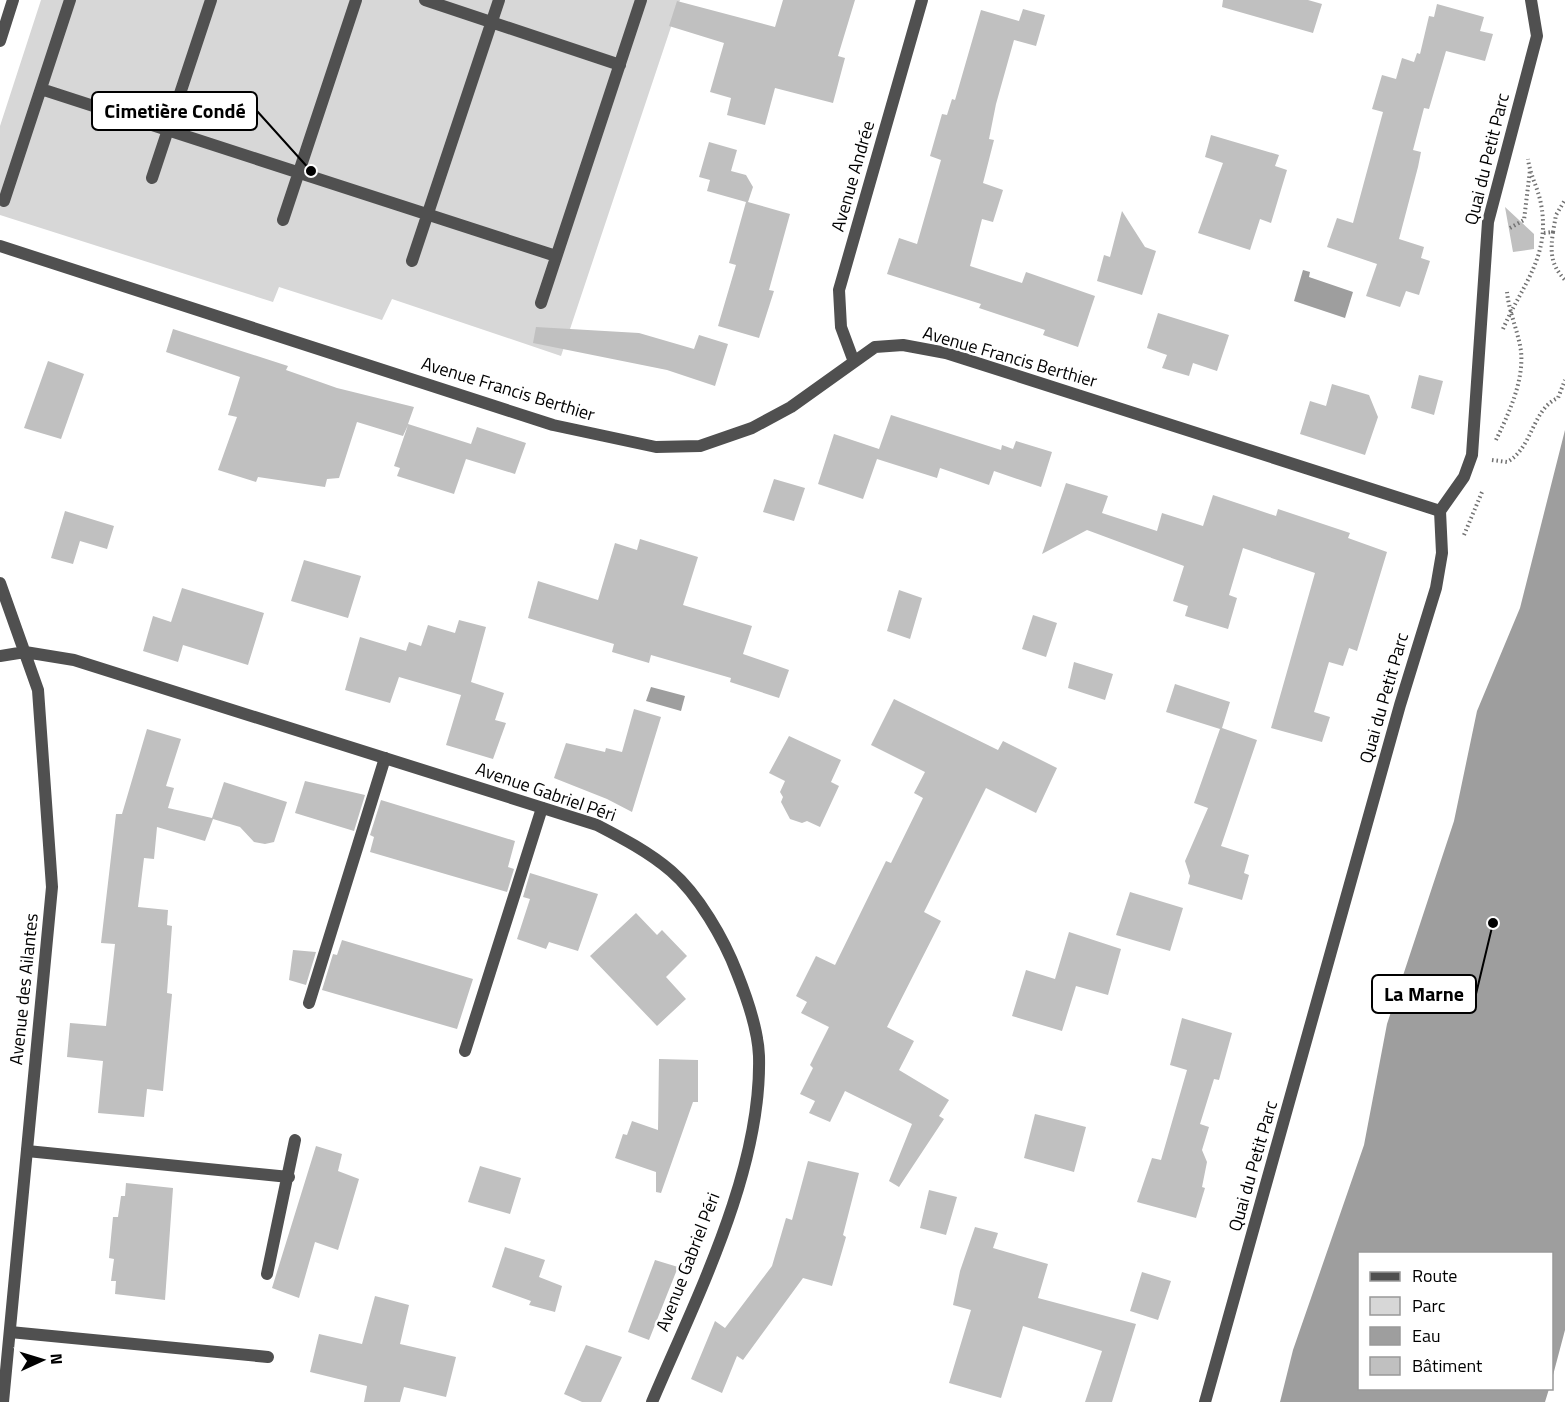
<svg xmlns="http://www.w3.org/2000/svg" width="1565" height="1402" font-family="'Titillium Web',sans-serif">
  <style>
    .green { fill: #d7d7d7 }
    .water { fill: #9e9e9e }
    .building { fill: #c0c0c0 }
    .lines { fill: none; stroke-linecap: round; stroke-linejoin: round }
    .path { stroke: #727272; stroke-width: 4; stroke-dasharray: 1.5 3; stroke-linecap: butt }
    .service { stroke: #505050; stroke-width: 12 }
    .minor { stroke: #505050; stroke-width: 12 }
    .tertiary { stroke: #505050; stroke-width: 12 }
    .labels { text-anchor: middle; stroke-width: 5; stroke-linejoin: round; paint-order: stroke }
    .street-label { font-size: 18px; fill: #000; stroke: #fff }
    .leader { fill: none; stroke: #000; stroke-width: 2 }
    .callout-dot { fill: #000; stroke: #fff; stroke-width: 2 }
    .callout { fill: #fff; stroke: #000; stroke-width: 2 }
    .callout-label { font-size: 20px; text-anchor: middle; font-weight: bold; fill: #000 }
  </style>
  <rect width="100%" height="100%" fill="#fff"/>
  <path class="green" d="M41,0h639l-119,356 -169,-57 -10,21 -103,-33 -6,15 -273,-87v-89z"/>
  <path class="water" d="M1303,270l7,2 -1,5 44,15 -8,26 -51,-17z
    M1565,430v900l-13,49v-125h-192v134l189,1 -4,13h-265l13,-52 71,-205 23,-121 67,-203 23,-110 43,-103z
    M651,687l34,9 -4,15 -35,-10z"/>
  <path class="building" d="M783,0h72l-17,56 7,2 -12,45 -58,-15 -10,37 -38,-10 4,-17 -21,-6 14,-49 -55,-17 8,-25 98,26z
    M1223,0h85l14,4 -9,29 -91,-26z
    M1437,4l47,13 -4,14 13,3 -8,27 -39,-10 -17,58 -5,-1 -11,42 8,2 -3,15 -19,72 25,8 -3,11 9,3 -11,34 -13,-4 -6,16 -34,-11 11,-32 -50,-17 10,-29 16,5 30,-111 -11,-3 10,-34 14,4 6,-21 12,4 3,-9 3,1 9,-38 5,1z
    M1023,9l22,6 -9,31 -22,-6 -18,64 -7,35 5,1 -11,43 20,7 -10,32 -11,-3 -12,47 52,17 4,-11 69,24 -17,51 -35,-12 2,-5 -66,-22 2,-4 -94,-30 12,-36 18,6 24,-84 -11,-4 12,-42 5,1 5,-16 3,1 26,-90 38,11z
    M1211,135l68,20 -4,11 12,4 -16,53 -11,-4 -10,31 -52,-17 25,-70 -18,-6z
    M709,142l28,8 -6,21 15,4 7,12 -5,15 42,12 -21,76 5,1 -15,47 -41,-12 18,-61 -7,-2 17,-61 -39,-11 3,-11 -11,-3z
    M1505,207l29,27v15l-21,3z
    M1122,211l23,36 11,4 -14,44 -45,-14 7,-26 6,2z
    M1158,313l71,22 -12,36 -24,-8 -4,13 -27,-8 5,-13 -20,-7z
    M536,327l103,6 55,16 5,-14 29,9 -13,42 -48,-16 -134,-27z
    M173,329l115,37 -2,4 51,18 77,19 -6,17 63,20 6,-17 49,16 -11,31 -49,-15 -12,35 -57,-18 3,-8 -6,-2 14,-41 -5,11 -46,-14 -18,56 -12,1 -2,8 -67,-10 -2,5 -38,-12 19,-53 -9,-2 12,-38 -74,-25z
    M48,361l36,13 -23,65 -37,-11z
    M1419,375l24,6 -9,34 -23,-7z
    M1332,384l37,11 9,22 -13,38 -65,-21 10,-33 16,5z
    M891,415l110,35 1,-5 11,4 3,-8 36,11 -11,35 -47,-16 -5,14 -49,-17 -3,10 -60,-19 -14,40 -45,-15 16,-50 45,15z
    M774,479l31,9 -11,33 -31,-9z
    M1066,483l42,13 -6,17 55,18 5,-18 41,13 10,-31 63,21 2,-7 72,24 -2,5 39,14 -30,99 -8,-3 -6,18 -14,-4 -15,50 16,5 -8,25 -51,-14 44,-155 -72,-25 -14,47 8,3 -9,31 -43,-13 3,-10 -15,-5 11,-35 -97,-36 -45,24z
    M65,511l49,15 -7,23 -27,-8 -7,23 -22,-6z
    M640,539l58,18 -15,48 69,21 -9,28 46,16 -10,28 -49,-16 1,-4 -80,-23 -2,8 -37,-11 2,-8 -86,-26 10,-37 60,19 17,-57 22,7z
    M304,560l57,16 -13,42 -57,-17z
    M182,588l82,25 -16,52 -65,-20 -5,17 -35,-11 10,-35 18,6z
    M899,590l23,8 -12,41 -23,-8z
    M1033,615l24,8 -11,34 -24,-8z
    M459,620l27,7 -15,55 33,11 -9,27 11,3 -13,36 -47,-14 15,-50 -62,-18 -9,26 -45,-13 15,-53 46,14 3,-9 12,4 7,-21 27,8z
    M1074,662l39,12 -8,26 -37,-12z
    M1175,684l55,18 -8,26 35,12 -36,106 28,9 -5,18 5,2 -7,25 -54,-16 2,-8 -5,-15 23,-53 -14,-5 26,-74 -54,-17z
    M894,699l104,51 5,-9 54,27 -21,45 -50,-25 -62,124 17,9 -54,106 27,14 -15,29 50,30 -10,16 5,3 -45,68 -10,-6 23,-57 -67,-33 -15,31 -21,-9 6,-12 -15,-7 13,-26 -3,-3 19,-38 -28,-14 6,-11 -11,-6 20,-40 19,9 51,-104 5,2 32,-65 -9,-5 11,-21 -54,-27z
    M634,709l27,8 -29,95 -25,-13 -53,-21 12,-35 39,9 1,-4 16,4z
    M147,729l34,10 -15,47 8,2 -6,20 44,10 12,-36 63,20 -13,40 -9,2 -11,-2 -14,-15 -27,-8 -8,22 -48,-14 -3,32 -10,-1 -6,49 30,3 -1,15 5,1 -5,67 5,1 -9,97 -16,-2 -3,28 -46,-4 5,-52 -36,-4 3,-34 36,3 9,-82 -14,-1 15,-129h6z
    M789,736l52,24 -10,22 8,4 -19,41 -13,-6 -5,2 -12,-4 -9,-17 2,-5 -3,-5 5,-11 -16,-8z
    M305,781l60,14 -11,36 -59,-18z
    M381,800l134,41 -7,26 6,2 -7,23 -137,-40 4,-15 -4,-2z
    M530,873l68,21 -20,57 -29,-9 -3,7 -29,-10 13,-40 -7,-2z
    M1130,892l53,16 -13,43 -54,-16z
    M636,913l21,22 5,-5 25,26 -21,21 20,22 -29,27 -67,-70z
    M1069,932l52,17 -13,46 -32,-9 -14,45 -50,-15 14,-46 29,9z
    M342,940l131,39 -16,50 -135,-39 11,-36 4,1z
    M293,950l23,2 -10,33 -17,-5z
    M1182,1018l50,15 -13,47 -5,-1 -14,45 9,3 -7,23 5,12 -5,25 3,1 -9,30 -59,-16 15,-44 9,2 26,-90 -17,-5z
    M659,1059l39,1v42h-5l-32,91 -5,-1v-20l-41,-14 8,-24 4,1 5,-14 26,9z
    M1035,1114l51,13 -12,45 -50,-14z
    M316,1146l26,8 -4,17 21,8 -21,71 -23,-8 -16,56 -27,-10z
    M808,1161l51,12 -16,62 3,2 -14,49 -29,-8 -60,82 -6,-4 -15,37 -31,-14 24,-58 10,7 47,-62 14,-48 6,2z
    M480,1166l41,12 -11,36 -42,-12z
    M126,1183l47,5 -8,112 -50,-6 1,-13h-5l3,-22 -5,-1 4,-41h5l3,-21h4z
    M929,1190l28,7 -11,38 -26,-7z
    M975,1227l23,6 -5,15 55,16 -10,34 98,26 -24,78h-27l17,-51 -79,-25 -22,72 -52,-15 22,-73 -18,-5 7,-34z
    M505,1247l40,13 -6,17 23,9 -7,26 -26,-7 2,-4 -39,-14z
    M655,1260l23,7 -29,73 -21,-8z
    M1142,1272l29,9 -13,39 -28,-9z
    M375,1296l34,9 -9,39 56,13 -10,40 -42,-10 -4,15h-36l3,-16 -57,-14 9,-38 43,10z
    M586,1345l36,12 -21,45h-19l-18,-8z"/>
  <g class="lines">
    <path class="path" d="M1510,228l14,-8 6,-50
      M1553,232c-3,21 -2,33 12,48
      M1544,233l9,-1 3,-17 9,-15
      M1503,329c19,-44 48,-73 38,-125 -3,-16 -11,-29 -13,-45
      M1496,440c13,-27 28,-59 25,-89 -3,-20 -12,-39 -14,-59
      M1492,460l15,2c26,-14 25,-53 51,-64l7,-18
      M1464,535l18,-43"/>
    <path class="service" d="M425,0l195,65
      M41,89l515,167
      M152,178l59,-178
      M4,201l66,-201
      M283,220l73,-220
      M412,261l87,-261
      M541,303l100,-303
      M309,1003l76,-245
      M465,1051l77,-243
      M27,1151l262,26
      M267,1274l28,-134
      M10,1332l258,25"/>
    <path class="minor" d="M0,246l553,179 103,22 44,-1 52,-18 39,-21 84,-60 28,-2 43,8 494,158
      M854,362l-13,-35 -2,-37 83,-290
      M0,583l38,107 14,197 -49,515
      M0,656l25,-4 49,8 523,165c25,13 52,27 74,46 27,23 53,68 66,102 10,25 21,56 22,83 3,115 -63,242 -107,346
      M1205,1402l195,-697 36,-117 6,-35 -2,-42 24,-34 8,-22 16,-233 49,-186 -6,-36"/>
    <path class="tertiary" d="M0,41l13,-41"/>
  </g>
  <g class="labels">
    <g class="street-label">
      <text transform="translate(1487 159) rotate(-76)" y="6">Quai du Petit Parc</text>
      <text transform="translate(853 176) rotate(-74)" y="6">Avenue Andrée</text>
      <text transform="translate(1010 357) rotate(16)" y="6">Avenue Francis Berthier</text>
      <text transform="translate(508 389) rotate(17)" y="6">Avenue Francis Berthier</text>
      <text transform="translate(1384 698) rotate(-74)" y="6">Quai du Petit Parc</text>
      <text transform="translate(546 792) rotate(19)" y="6">Avenue Gabriel Péri</text>
      <text transform="translate(24 989) rotate(-84)" y="6">Avenue des Ailantes</text>
      <text transform="translate(1253 1166) rotate(-74)" y="6">Quai du Petit Parc</text>
      <text transform="translate(688 1262) rotate(-69)" y="6">Avenue Gabriel Péri</text>
    </g>
  </g>
  <path class="leader" d="M311 171L257 111M1493 923L1476 994"/>
  <g class="callout-dot">
    <circle cx="311" cy="171" r="6"/>
    <circle cx="1493" cy="923" r="6"/>
  </g>
  <g class="callout">
    <rect x="92" y="92" width="165" height="38" rx="6"/>
    <rect x="1372" y="975" width="104" height="38" rx="6"/>
  </g>
  <g class="callout-label">
    <text x="175" y="118">Cimetière Condé</text>
    <text x="1424" y="1001">La Marne</text>
  </g>
  <rect x="1358" y="1252" width="195" height="138" fill="#ffffff" stroke="#999999" stroke-width="1.5"/>
  <rect x="1370" y="1272" width="30" height="9" fill="#505050" stroke="#999999" stroke-width="1.5"/>
  <text x="1412" y="1282" font-size="18" fill="#000000">Route</text>
  <rect x="1370" y="1297" width="30" height="18" fill="#d7d7d7" stroke="#999999" stroke-width="1.5"/>
  <text x="1412" y="1312" font-size="18" fill="#000000">Parc</text>
  <rect x="1370" y="1327" width="30" height="18" fill="#9e9e9e" stroke="#999999" stroke-width="1.5"/>
  <text x="1412" y="1342" font-size="18" fill="#000000">Eau</text>
  <rect x="1370" y="1357" width="30" height="18" fill="#c0c0c0" stroke="#999999" stroke-width="1.5"/>
  <text x="1412" y="1372" font-size="18" fill="#000000">Bâtiment</text>
  <g transform="translate(42 1360) rotate(86)" stroke="#ffffff" stroke-width="4.5" paint-order="stroke">
  <path d="M0-4.5L10 22L0 15L-10 22Z" fill="#000000"/>
  <text y="-9" font-size="16" font-weight="bold" text-anchor="middle" fill="#000000">N</text>
  </g>
</svg>
